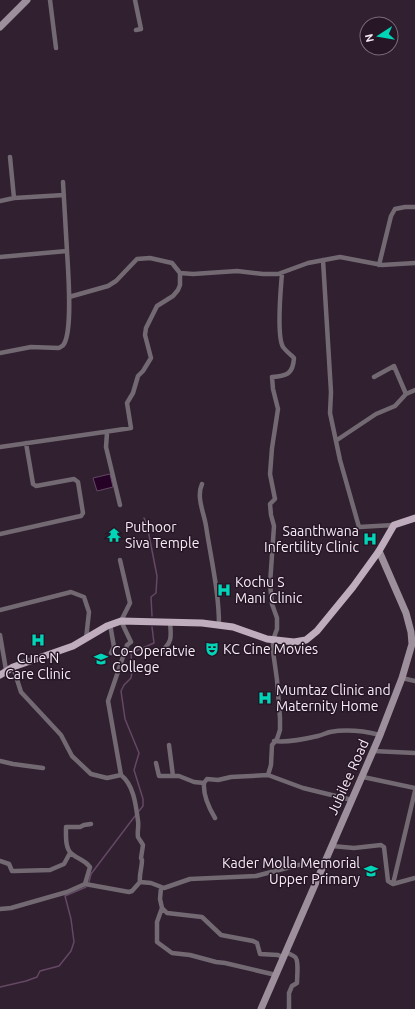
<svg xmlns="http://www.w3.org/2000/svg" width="415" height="1009" font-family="Ubuntu,sans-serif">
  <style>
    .water { fill: #250226; stroke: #644864 }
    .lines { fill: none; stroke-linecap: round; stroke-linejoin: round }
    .stream { stroke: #644864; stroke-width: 1.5 }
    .street { stroke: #726972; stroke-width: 4.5 }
    .secondary { stroke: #9d8f9c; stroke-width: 7 }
    .primary { stroke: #bfacbd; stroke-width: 7 }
    .labels { text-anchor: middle; stroke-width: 3; stroke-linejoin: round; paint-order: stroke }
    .poi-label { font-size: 14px; fill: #f7ebf6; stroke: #271726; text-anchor: start }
    .street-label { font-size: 14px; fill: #f7ebf6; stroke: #271726 }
  </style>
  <rect width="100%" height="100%" fill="#312030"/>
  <path class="water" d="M110,474l3,13 -16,4 -4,-13z"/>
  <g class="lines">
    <path class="stream" d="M144,518l3,7 10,51 -1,17 -5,4 1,19
      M139,811l4,-5v-7l-9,-29 5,-17 -14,-34 -4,-28 3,-6 7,-7 1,-6 -1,-19 23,-10 -2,-16
      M89,882l2,-8 44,-58
      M0,987l26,-6 11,-4 3,-6 19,-5 12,-15 3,-9 -3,-23 -6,-23 21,-9"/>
    <path class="street" d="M50,0l6,48
      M135,0l6,29 -5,1
      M10,157l4,41
      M63,182l4,69
      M0,201l14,-3 50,-3
      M0,257l67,-6c1,19 6,78 -3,93 -1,2 -2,2 -5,4l-28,-1 -31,6
      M323,260l8,132 -1,21 10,47 19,67 35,-2
      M379,265l12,-49 4,-7 10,-2h10
      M69,297l39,-11 8,-5 21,-22 13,-1 22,5 8,10 13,1 44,-3 26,3h15l30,-11 32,-6 42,8 33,-2
      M406,394l9,-4
      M104,432l27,-4 -4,-25 6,-10 5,-17 5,-5 8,-13 -6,-23 1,-7 11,-22 16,-10 5,-6 2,-5v-12
      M337,440l39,-26 19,-8 11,-12 -12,-28 -20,11
      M0,447l104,-15 3,1 -1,14 14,58
      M202,484c-6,13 2,29 4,42 5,33 13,66 13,99
      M0,534l76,-17 5,-1 2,-3 -5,-31 -4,-3 -38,7 -3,-2 -7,-41
      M120,560l10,43 -9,18 10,21 -4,3 -19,56 13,74
      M0,610l71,-18 13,5 5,15 -3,27
      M110,624l4,23 -3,6
      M0,635l6,35
      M161,652c12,-11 10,-15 9,-30
      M13,667l8,25 40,43 11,21 19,18 16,4 14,-3c13,10 15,31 17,46 1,5 -1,11 0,16 1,2 4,6 5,8l-2,13 1,2c0,8 -3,14 -2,22
      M402,678l13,3
      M274,741c13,2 31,-2 44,-5 4,-1 8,-3 12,-4 17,-3 34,-1 50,3
      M169,745l4,31
      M373,751l42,2
      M0,761l13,3 30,4
      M156,763l3,13h20l15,6 10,1
      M268,775l3,-10 1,-20 5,-6 3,-9v-12l-3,-38 -4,-29v-11l4,-11v-11l-5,-14 -2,-20 4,-58 -3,-11 -1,-11 5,-5 -5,-25 2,-26 6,-39 -5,-20 -1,-12c15,-1 21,-3 22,-19 -3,-3 -8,-7 -11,-11 -7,-12 -2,-60 -1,-74
      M363,777l52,11
      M415,791l-22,93 22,-6
      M215,818c-6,-10 -12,-23 -11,-35l3,-4 11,1 13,-3 37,-2 35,13 49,12
      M332,846l22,2 27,-3 3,2 4,34 5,3
      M0,861l9,3 3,7h3l35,-1 14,-6 6,-11
      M85,884l5,-17c-6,-8 -11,-7 -18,-13 -7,-5 -6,-18 -6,-27h14l4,-2 7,-1
      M161,888l-1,11 2,9 5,5 35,4 19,18 32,6 4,2 3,11 18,1 6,3
      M162,908l-5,14v20l15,11 18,2 26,7 9,1 51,12
      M0,909l11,-1 56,-16 18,-8 44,8 3,-1 8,-9 11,1 13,5 26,-9 66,-3 42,-11h26
      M286,952c3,2 7,3 9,5 4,3 2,20 2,26l-5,3 -3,7v16"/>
    <path class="secondary" d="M0,27l27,-27
      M261,1009l119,-274 22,-57 10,-34 -1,-12 -5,-19 -27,-62"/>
    <path class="primary" d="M0,675l13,-8 60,-21 34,-20 14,-5 81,2 31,4 34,12 27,3 12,-2 11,-9 36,-44 26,-36 15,-26 21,-7"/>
  </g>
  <defs>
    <symbol id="temple-bare" viewBox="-9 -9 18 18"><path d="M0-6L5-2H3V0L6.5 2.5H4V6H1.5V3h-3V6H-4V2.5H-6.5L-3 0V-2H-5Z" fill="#00d5b7" stroke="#271726" stroke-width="2.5" paint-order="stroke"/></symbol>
    <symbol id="hospital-bare" viewBox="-9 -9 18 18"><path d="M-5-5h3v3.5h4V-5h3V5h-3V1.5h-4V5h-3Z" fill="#00d5b7" stroke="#271726" stroke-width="2.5" paint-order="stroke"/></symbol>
    <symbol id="theatre-bare" viewBox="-9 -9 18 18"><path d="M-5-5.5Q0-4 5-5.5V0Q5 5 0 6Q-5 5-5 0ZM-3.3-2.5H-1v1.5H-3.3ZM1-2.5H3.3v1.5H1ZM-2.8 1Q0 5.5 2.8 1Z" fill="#00d5b7" stroke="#271726" stroke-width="2.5" paint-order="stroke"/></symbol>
    <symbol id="university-bare" viewBox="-9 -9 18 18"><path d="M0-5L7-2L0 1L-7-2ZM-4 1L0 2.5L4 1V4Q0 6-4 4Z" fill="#00d5b7" stroke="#271726" stroke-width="2.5" paint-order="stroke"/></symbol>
    <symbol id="school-bare" viewBox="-9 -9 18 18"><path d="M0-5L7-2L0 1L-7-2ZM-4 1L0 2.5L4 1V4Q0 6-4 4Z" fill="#00d5b7" stroke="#271726" stroke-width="2.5" paint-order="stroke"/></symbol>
  </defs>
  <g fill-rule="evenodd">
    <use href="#temple-bare" x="104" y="525" width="20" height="20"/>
    <use href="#hospital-bare" x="360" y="529" width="20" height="20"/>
    <use href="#hospital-bare" x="214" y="580" width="20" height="20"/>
    <use href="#hospital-bare" x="28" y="630" width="20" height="20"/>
    <use href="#theatre-bare" x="202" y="639" width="20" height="20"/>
    <use href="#university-bare" x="91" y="649" width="20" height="20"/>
    <use href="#hospital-bare" x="255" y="688" width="20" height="20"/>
    <use href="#school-bare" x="361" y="861" width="20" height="20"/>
  </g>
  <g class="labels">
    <g class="poi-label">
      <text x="125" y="532">Puthoor<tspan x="125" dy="16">Siva Temple</tspan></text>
      <text x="359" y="536" text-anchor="end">Saanthwana<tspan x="359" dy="16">Infertility Clinic</tspan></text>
      <text x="235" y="587">Kochu S<tspan x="235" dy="16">Mani Clinic</tspan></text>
      <text x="223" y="654">KC Cine Movies</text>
      <text x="112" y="656">Co-Operatvie<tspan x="112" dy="16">College</tspan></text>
      <text x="38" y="663" text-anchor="middle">Cure N<tspan x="38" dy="16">Care Clinic</tspan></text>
      <text x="276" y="695">Mumtaz Clinic and<tspan x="276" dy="16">Maternity Home</tspan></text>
      <text x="360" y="868" text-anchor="end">Kader Molla Memorial<tspan x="360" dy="16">Upper Primary</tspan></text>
    </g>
    <g class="street-label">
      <text transform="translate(348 777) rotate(-66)" y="5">Jubilee Road</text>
    </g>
  </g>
  <g transform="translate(379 36) rotate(258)"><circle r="19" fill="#271726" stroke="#7a6c79"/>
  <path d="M0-3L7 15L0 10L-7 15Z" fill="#00d5b7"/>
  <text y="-6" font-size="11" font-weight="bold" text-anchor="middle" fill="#f7ebf6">N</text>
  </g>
</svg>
